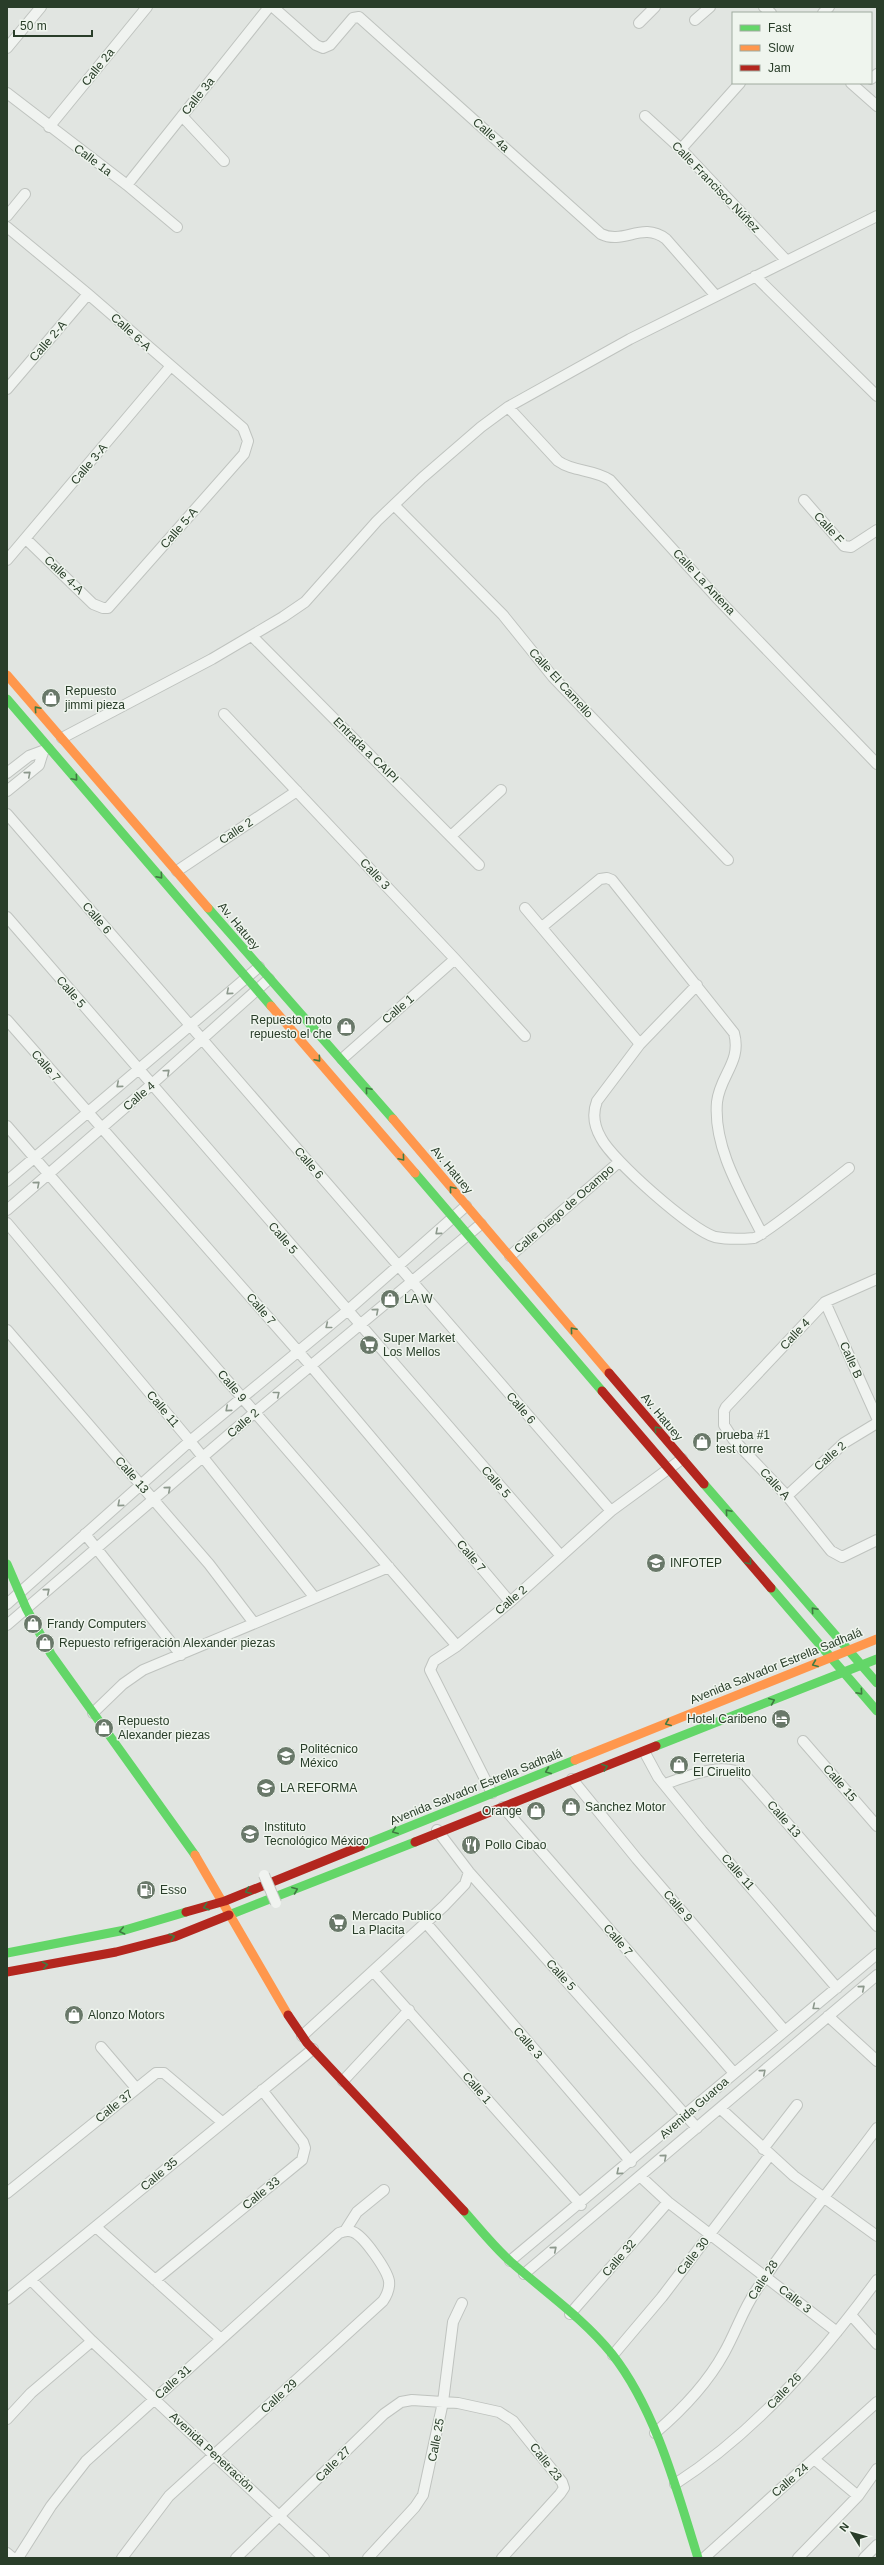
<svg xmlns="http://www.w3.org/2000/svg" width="884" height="2565" font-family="Helvetica,sans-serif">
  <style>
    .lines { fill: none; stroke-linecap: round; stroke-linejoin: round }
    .street-casing { stroke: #bfc3bf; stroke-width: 12 }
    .street { stroke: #f0f3f0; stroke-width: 10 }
    .fast { stroke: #63d668; stroke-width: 9 }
    .slow { stroke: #ff974d; stroke-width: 9 }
    .jam { stroke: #b3261e; stroke-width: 9 }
    .street-bridge-casing { stroke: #bfc3bf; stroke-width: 12; stroke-linecap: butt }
    .street-bridge { stroke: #f0f3f0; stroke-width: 10 }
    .oneway { stroke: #407a42 }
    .oneway2 { stroke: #8c988c }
    .labels { text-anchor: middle; stroke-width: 3; stroke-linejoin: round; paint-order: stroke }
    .street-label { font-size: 12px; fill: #293d29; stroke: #eff5ee }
    .poi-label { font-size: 12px; fill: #293d29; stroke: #eff5ee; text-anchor: start }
  </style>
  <rect width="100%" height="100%" fill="#e1e5e1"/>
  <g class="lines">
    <defs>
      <path id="street" d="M273,7l43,38 7,3 7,-3 23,-27 6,-1 242,217c23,11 41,-13 65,5l50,57
        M764,7l7,6
        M823,13l6,-6
        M695,20l15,-13
        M639,23l16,-16
        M7,48l34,-41
        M871,79l6,-5
        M851,83l26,23
        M7,93l120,92 50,42
        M182,116l42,45
        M645,116l36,33 105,111
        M49,127l98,-120
        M681,149l59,-66
        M127,185l142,-178
        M7,216l18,-22
        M7,227l81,67 155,134 5,13 -4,13 -136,154h-5l-10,-4 -67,-65
        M755,276l122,120
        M7,389l81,-95
        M508,407l50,54c15,11 36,8 52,19l106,117 161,167
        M804,500l40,46 7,1 26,-17
        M394,505l109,110 50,62 175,183
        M7,560l163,-193
        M252,636l227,229
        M224,714l231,245 70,77
        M62,738l150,-79 71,-42 22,-15 72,-81 45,-43 59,-51 27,-20 122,-68 247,-123
        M7,773l22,-17 19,-7
        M7,791l32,-26 4,-13
        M7,814l604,697
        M451,836l50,-46
        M177,871l120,-80
        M525,908l115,136
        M7,917l554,639
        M542,927l58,-48 7,-1 5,2 122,153c8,29 -14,42 -17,69 -4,46 25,92 45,132
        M697,985l-57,59 -43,57c-5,13 -3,25 4,37 11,22 90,92 114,99 10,2 28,2 39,1 9,-2 82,-60 95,-70
        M7,1020l304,346 199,236
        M342,1059l113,-100
        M7,1126l450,520
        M7,1181l252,-214
        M7,1210l144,-125 118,-106
        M7,1223l183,218 125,157
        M510,1256l109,-94
        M877,1279l-52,23 -99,105 -2,4v14l9,14 54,57 44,55 11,6 35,-17
        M825,1302l52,116
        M7,1330l202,234 45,59
        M787,1496l57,-53 33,-20
        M85,1534l96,121
        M7,1604l183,-163 157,-130 119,-105
        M7,1625l247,-212 227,-189
        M93,1713l30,-29 20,-14 246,-103
        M803,1741l74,85
        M645,1753l13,24 44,54 135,157
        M572,1779l65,80 148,172
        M665,1784c23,-8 58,-23 80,-9l132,151
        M492,1793l-62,-123 4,-9 23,-15 53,-44 101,-91 71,-52
        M503,1807l231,266
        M437,1830l32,42 228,256
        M426,1923l205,239
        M373,1971l208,234
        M828,2016l49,45
        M302,2036l142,-130 21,-22 4,-12
        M101,2047l35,41
        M343,2081l66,-71
        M721,2109l73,67 83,60
        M763,2149l34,-44
        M641,2177l27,25 169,130
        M7,2193l149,-120h8l58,49
        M96,2227l125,112
        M345,2231l12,-19 27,-22
        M510,2261l367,-307
        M524,2274l353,-299
        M31,2280l61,61 232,217
        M155,2280l147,-120 3,-12 -2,-6 -41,-52
        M7,2299l306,-250
        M570,2314l98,-112
        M851,2315l26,29
        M613,2355l49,-58 108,-142
        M7,2419l24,-26 61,-52
        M655,2433c27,-23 52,-49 69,-80 12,-21 19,-44 33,-64 37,-56 80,-107 120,-161
        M814,2459l44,37
        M675,2484c81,-52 145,-127 202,-204
        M7,2553l6,5
        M18,2558l33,-52 35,-45 253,-228c5,-2 9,-3 14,-1 11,4 34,38 36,49 1,8 -2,14 -6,20l-214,195 -47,62
        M236,2558l148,-144 17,-12 11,-2 46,3 41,9 14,9 49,61 2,6 -4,6 -58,64
        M368,2558l47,-51 8,-12 20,-93 10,-80 9,-19
        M704,2558l173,-156
        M798,2558l60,-62 19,-27
        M864,2558l13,-13"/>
    </defs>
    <use href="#street" class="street-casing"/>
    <use href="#street" class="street"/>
    <path class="fast" d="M7,699l264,307
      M208,908l185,211
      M415,1173l187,218
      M704,1484l173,199
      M7,1564l19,44 25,46 144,201
      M771,1588l106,123
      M656,1746l221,-87
      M361,1846l214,-86
      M229,1915l186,-73
      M7,1953l118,-23 61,-18
      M464,2211c15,17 30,36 47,51 34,30 73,57 101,92 44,56 65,137 86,204"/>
    <path class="slow" d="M7,675l201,233
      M271,1006l144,167
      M393,1119l216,254
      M575,1760l302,-121
      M195,1855l93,160"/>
    <path class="jam" d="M609,1373l95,111
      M602,1391l169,197
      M415,1842l241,-96
      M186,1912l39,-11 136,-55
      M7,1972l109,-20 58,-15 55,-22
      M288,2015l19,28 157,168"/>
    <defs>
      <path id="street-bridge" d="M264,1875l12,28"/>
    </defs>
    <use href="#street-bridge" class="street-bridge-casing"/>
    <use href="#street-bridge" class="street-bridge"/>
  </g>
  <defs><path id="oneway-chevron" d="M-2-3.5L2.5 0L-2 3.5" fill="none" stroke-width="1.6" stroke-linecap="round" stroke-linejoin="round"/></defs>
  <g class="oneway">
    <use href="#oneway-chevron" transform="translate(37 709) rotate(-131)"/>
    <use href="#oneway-chevron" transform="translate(75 778) rotate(49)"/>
    <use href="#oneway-chevron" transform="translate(160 876) rotate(49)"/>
    <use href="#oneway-chevron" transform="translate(318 1059) rotate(49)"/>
    <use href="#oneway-chevron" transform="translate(368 1090) rotate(-130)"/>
    <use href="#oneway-chevron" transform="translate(402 1158) rotate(50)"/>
    <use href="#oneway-chevron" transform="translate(452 1189) rotate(-130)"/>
    <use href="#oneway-chevron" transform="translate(573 1330) rotate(-130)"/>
    <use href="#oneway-chevron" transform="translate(657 1429) rotate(-130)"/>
    <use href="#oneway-chevron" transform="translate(728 1512) rotate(-131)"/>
    <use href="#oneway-chevron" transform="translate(749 1562) rotate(50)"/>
    <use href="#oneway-chevron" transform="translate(814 1610) rotate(-131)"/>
    <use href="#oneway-chevron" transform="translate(815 1664) rotate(158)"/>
    <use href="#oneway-chevron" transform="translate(860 1692) rotate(49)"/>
    <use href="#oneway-chevron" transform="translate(772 1701) rotate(-22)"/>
    <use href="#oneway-chevron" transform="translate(668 1723) rotate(158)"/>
    <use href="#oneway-chevron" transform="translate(605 1767) rotate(-20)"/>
    <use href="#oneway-chevron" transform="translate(548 1771) rotate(158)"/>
    <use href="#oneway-chevron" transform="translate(395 1831) rotate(158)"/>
    <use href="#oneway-chevron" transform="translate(295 1890) rotate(-22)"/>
    <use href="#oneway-chevron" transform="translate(248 1891) rotate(158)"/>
    <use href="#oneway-chevron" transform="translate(206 1907) rotate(162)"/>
    <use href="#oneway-chevron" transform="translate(122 1931) rotate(168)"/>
    <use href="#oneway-chevron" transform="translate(172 1937) rotate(-17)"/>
    <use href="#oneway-chevron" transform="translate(45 1965) rotate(-11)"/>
  </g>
  <g class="oneway2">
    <use href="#oneway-chevron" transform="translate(28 774) rotate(-40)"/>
    <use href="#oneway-chevron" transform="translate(229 992) rotate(139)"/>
    <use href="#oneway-chevron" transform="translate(167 1072) rotate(-42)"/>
    <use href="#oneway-chevron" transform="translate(119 1085) rotate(139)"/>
    <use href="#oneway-chevron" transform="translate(37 1184) rotate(-41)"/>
    <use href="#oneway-chevron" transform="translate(438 1232) rotate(139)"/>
    <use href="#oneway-chevron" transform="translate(376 1311) rotate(-41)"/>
    <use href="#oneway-chevron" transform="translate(328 1326) rotate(141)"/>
    <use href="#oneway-chevron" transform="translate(277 1394) rotate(-39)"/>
    <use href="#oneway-chevron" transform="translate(228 1409) rotate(139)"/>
    <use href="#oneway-chevron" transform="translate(168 1489) rotate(-41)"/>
    <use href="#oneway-chevron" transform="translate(120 1504) rotate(139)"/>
    <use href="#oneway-chevron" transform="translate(47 1591) rotate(-40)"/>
    <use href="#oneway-chevron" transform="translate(862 1988) rotate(-40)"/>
    <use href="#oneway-chevron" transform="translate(815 2007) rotate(141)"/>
    <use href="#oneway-chevron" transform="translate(763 2072) rotate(-41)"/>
    <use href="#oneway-chevron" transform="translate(664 2157) rotate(-41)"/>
    <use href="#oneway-chevron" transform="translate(619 2172) rotate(140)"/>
    <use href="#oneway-chevron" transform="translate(554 2249) rotate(-40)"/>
  </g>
  <defs>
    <symbol id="shop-disc" viewBox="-11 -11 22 22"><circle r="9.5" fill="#697869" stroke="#eff5ee"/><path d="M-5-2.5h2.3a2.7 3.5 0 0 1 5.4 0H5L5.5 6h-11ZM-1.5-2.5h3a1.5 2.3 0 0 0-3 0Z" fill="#fff"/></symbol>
    <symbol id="supermarket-disc" viewBox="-11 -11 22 22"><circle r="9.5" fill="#697869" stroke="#eff5ee"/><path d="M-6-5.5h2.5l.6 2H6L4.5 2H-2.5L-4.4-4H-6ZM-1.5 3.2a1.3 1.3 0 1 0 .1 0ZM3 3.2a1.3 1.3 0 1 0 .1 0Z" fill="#fff"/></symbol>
    <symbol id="university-disc" viewBox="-11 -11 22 22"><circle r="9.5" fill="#697869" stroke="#eff5ee"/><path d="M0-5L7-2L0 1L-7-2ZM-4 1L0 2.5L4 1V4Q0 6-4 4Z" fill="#fff"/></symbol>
    <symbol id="hotel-disc" viewBox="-11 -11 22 22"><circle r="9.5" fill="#697869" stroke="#eff5ee"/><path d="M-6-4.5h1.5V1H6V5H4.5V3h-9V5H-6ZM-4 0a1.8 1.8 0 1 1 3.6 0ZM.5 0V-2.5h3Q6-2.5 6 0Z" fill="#fff"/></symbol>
    <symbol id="school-disc" viewBox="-11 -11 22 22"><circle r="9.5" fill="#697869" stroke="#eff5ee"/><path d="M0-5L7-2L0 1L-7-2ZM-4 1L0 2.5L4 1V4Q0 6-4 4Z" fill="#fff"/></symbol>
    <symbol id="restaurant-disc" viewBox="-11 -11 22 22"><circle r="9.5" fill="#697869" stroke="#eff5ee"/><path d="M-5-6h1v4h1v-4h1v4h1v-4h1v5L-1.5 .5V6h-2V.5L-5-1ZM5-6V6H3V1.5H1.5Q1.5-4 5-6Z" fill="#fff"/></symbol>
    <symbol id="fuel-disc" viewBox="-11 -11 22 22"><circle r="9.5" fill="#697869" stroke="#eff5ee"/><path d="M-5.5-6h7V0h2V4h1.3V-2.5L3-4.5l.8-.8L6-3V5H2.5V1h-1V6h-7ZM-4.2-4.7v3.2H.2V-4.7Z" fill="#fff"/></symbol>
  </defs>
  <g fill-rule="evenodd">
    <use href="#shop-disc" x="40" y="687" width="22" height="22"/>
    <use href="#shop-disc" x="335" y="1016" width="22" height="22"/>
    <use href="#shop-disc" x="379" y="1288" width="22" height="22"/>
    <use href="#supermarket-disc" x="358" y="1334" width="22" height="22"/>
    <use href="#shop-disc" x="691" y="1431" width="22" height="22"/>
    <use href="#university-disc" x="645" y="1552" width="22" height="22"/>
    <use href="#shop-disc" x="22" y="1613" width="22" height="22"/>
    <use href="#shop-disc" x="34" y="1632" width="22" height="22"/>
    <use href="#hotel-disc" x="770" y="1708" width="22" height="22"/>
    <use href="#shop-disc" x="93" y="1717" width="22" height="22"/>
    <use href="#school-disc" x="275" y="1745" width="22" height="22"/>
    <use href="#shop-disc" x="668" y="1754" width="22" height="22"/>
    <use href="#school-disc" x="255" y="1777" width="22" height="22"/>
    <use href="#shop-disc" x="560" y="1796" width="22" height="22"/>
    <use href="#shop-disc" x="525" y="1800" width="22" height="22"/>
    <use href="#school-disc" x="239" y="1823" width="22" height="22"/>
    <use href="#restaurant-disc" x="460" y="1834" width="22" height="22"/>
    <use href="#fuel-disc" x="135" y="1879" width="22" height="22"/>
    <use href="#supermarket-disc" x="327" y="1912" width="22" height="22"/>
    <use href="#shop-disc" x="63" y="2004" width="22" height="22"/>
  </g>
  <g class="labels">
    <g class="street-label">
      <text transform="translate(98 67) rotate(-51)" y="4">Calle 2a</text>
      <text transform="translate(198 96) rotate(-51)" y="4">Calle 3a</text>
      <text transform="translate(491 135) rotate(42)" y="4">Calle 4a</text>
      <text transform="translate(93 160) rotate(37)" y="4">Calle 1a</text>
      <text transform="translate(716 187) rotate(46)" y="4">Calle Francisco Núñez</text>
      <text transform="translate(131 332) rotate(42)" y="4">Calle 6-A</text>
      <text transform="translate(48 341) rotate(-49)" y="4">Calle 2-A</text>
      <text transform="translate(89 464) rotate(-50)" y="4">Calle 3-A</text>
      <text transform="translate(179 528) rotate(-49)" y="4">Calle 5-A</text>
      <text transform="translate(829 528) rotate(48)" y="4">Calle F</text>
      <text transform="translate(64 575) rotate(44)" y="4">Calle 4-A</text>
      <text transform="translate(704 582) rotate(47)" y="4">Calle La Antena</text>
      <text transform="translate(561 683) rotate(48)" y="4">Calle El Camello</text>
      <text transform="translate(366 750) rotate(45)" y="4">Entrada a CAIPI</text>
      <text transform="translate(236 831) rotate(-33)" y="4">Calle 2</text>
      <text transform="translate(375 874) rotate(47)" y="4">Calle 3</text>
      <text transform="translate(97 918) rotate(49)" y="4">Calle 6</text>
      <text transform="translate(239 926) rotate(50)" y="4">Av. Hatuey</text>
      <text transform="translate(71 992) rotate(49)" y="4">Calle 5</text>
      <text transform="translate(398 1009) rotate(-41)" y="4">Calle 1</text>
      <text transform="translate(46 1066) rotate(49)" y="4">Calle 7</text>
      <text transform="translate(139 1096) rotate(-41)" y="4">Calle 4</text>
      <text transform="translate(309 1163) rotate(49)" y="4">Calle 6</text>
      <text transform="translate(452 1170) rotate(50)" y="4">Av. Hatuey</text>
      <text transform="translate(564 1209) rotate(-41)" y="4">Calle Diego de Ocampo</text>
      <text transform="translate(283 1238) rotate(49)" y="4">Calle 5</text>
      <text transform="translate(261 1309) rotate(49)" y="4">Calle 7</text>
      <text transform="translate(795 1334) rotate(-47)" y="4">Calle 4</text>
      <text transform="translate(851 1360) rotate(66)" y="4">Calle B</text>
      <text transform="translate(232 1386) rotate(50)" y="4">Calle 9</text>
      <text transform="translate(521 1408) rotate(49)" y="4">Calle 6</text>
      <text transform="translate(163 1409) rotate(50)" y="4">Calle 11</text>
      <text transform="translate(662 1417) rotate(50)" y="4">Av. Hatuey</text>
      <text transform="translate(243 1423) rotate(-41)" y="4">Calle 2</text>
      <text transform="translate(830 1456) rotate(-41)" y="4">Calle 2</text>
      <text transform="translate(132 1475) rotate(49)" y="4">Calle 13</text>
      <text transform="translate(496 1482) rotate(49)" y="4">Calle 5</text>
      <text transform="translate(775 1484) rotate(48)" y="4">Calle A</text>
      <text transform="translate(471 1556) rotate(50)" y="4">Calle 7</text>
      <text transform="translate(511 1600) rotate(-41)" y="4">Calle 2</text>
      <text transform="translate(776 1666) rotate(-22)" y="4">Avenida Salvador Estrella Sadhalá</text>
      <text transform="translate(840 1783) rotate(49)" y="4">Calle 15</text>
      <text transform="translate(476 1787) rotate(-22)" y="4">Avenida Salvador Estrella Sadhalá</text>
      <text transform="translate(784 1819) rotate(49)" y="4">Calle 13</text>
      <text transform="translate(738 1872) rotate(49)" y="4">Calle 11</text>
      <text transform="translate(678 1906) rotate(49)" y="4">Calle 9</text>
      <text transform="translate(618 1940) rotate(49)" y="4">Calle 7</text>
      <text transform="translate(561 1975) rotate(48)" y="4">Calle 5</text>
      <text transform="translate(528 2043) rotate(49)" y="4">Calle 3</text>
      <text transform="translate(477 2088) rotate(49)" y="4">Calle 1</text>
      <text transform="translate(114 2106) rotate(-39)" y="4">Calle 37</text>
      <text transform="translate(694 2108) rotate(-41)" y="4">Avenida Guaroa</text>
      <text transform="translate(159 2174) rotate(-40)" y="4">Calle 35</text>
      <text transform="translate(261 2193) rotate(-39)" y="4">Calle 33</text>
      <text transform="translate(693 2256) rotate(-52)" y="4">Calle 30</text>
      <text transform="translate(619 2258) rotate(-49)" y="4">Calle 32</text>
      <text transform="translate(763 2280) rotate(-57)" y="4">Calle 28</text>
      <text transform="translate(795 2299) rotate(38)" y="4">Calle 3</text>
      <text transform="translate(173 2382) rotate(-42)" y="4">Calle 31</text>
      <text transform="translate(784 2391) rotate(-47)" y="4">Calle 26</text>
      <text transform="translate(279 2396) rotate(-42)" y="4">Calle 29</text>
      <text transform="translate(436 2440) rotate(-79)" y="4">Calle 25</text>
      <text transform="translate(212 2452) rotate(43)" y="4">Avenida Penetración</text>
      <text transform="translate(546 2462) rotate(52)" y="4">Calle 23</text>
      <text transform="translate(333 2464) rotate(-45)" y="4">Calle 27</text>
      <text transform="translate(790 2480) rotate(-41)" y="4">Calle 24</text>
    </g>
    <g class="poi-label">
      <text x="65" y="695">Repuesto<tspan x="65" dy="14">jimmi pieza</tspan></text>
      <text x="332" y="1024" text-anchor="end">Repuesto moto<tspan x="332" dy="14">repuesto el che</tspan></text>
      <text x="404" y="1303">LA W</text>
      <text x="383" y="1342">Super Market<tspan x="383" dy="14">Los Mellos</tspan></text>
      <text x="716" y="1439">prueba #1<tspan x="716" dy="14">test torre</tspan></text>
      <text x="670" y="1567">INFOTEP</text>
      <text x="47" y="1628">Frandy Computers</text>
      <text x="59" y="1647">Repuesto refrigeración Alexander piezas</text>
      <text x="767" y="1723" text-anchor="end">Hotel Caribeno</text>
      <text x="118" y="1725">Repuesto<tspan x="118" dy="14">Alexander piezas</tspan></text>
      <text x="300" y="1753">Politécnico<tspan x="300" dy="14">México</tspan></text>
      <text x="693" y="1762">Ferreteria<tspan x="693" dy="14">El Ciruelito</tspan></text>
      <text x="280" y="1792">LA REFORMA</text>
      <text x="585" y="1811">Sanchez Motor</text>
      <text x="522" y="1815" text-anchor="end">Orange</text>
      <text x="264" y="1831">Instituto<tspan x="264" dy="14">Tecnológico México</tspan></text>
      <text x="485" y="1849">Pollo Cibao</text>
      <text x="160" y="1894">Esso</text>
      <text x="352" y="1920">Mercado Publico<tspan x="352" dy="14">La Placita</tspan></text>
      <text x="88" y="2019">Alonzo Motors</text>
    </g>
  </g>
  <rect width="884" height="2565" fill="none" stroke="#293d29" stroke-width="16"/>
  <rect x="732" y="12" width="140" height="72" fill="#eff5ee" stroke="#a0ab9f"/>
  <rect x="740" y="25" width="20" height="6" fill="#63d668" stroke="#a0ab9f"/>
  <text x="768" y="32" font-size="12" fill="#293d29">Fast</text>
  <rect x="740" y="45" width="20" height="6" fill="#ff974d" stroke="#a0ab9f"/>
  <text x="768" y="52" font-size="12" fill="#293d29">Slow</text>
  <rect x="740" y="65" width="20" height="6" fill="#b3261e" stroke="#a0ab9f"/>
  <text x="768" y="72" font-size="12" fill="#293d29">Jam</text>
  <g transform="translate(852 2533) rotate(307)" stroke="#eff5ee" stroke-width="3" paint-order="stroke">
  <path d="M0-3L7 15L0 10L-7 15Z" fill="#293d29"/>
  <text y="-6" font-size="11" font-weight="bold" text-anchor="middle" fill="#293d29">N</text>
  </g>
  <path d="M14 30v6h78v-6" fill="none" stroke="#293d29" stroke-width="2"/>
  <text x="20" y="30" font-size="12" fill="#293d29" stroke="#eff5ee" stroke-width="3" paint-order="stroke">50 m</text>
</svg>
